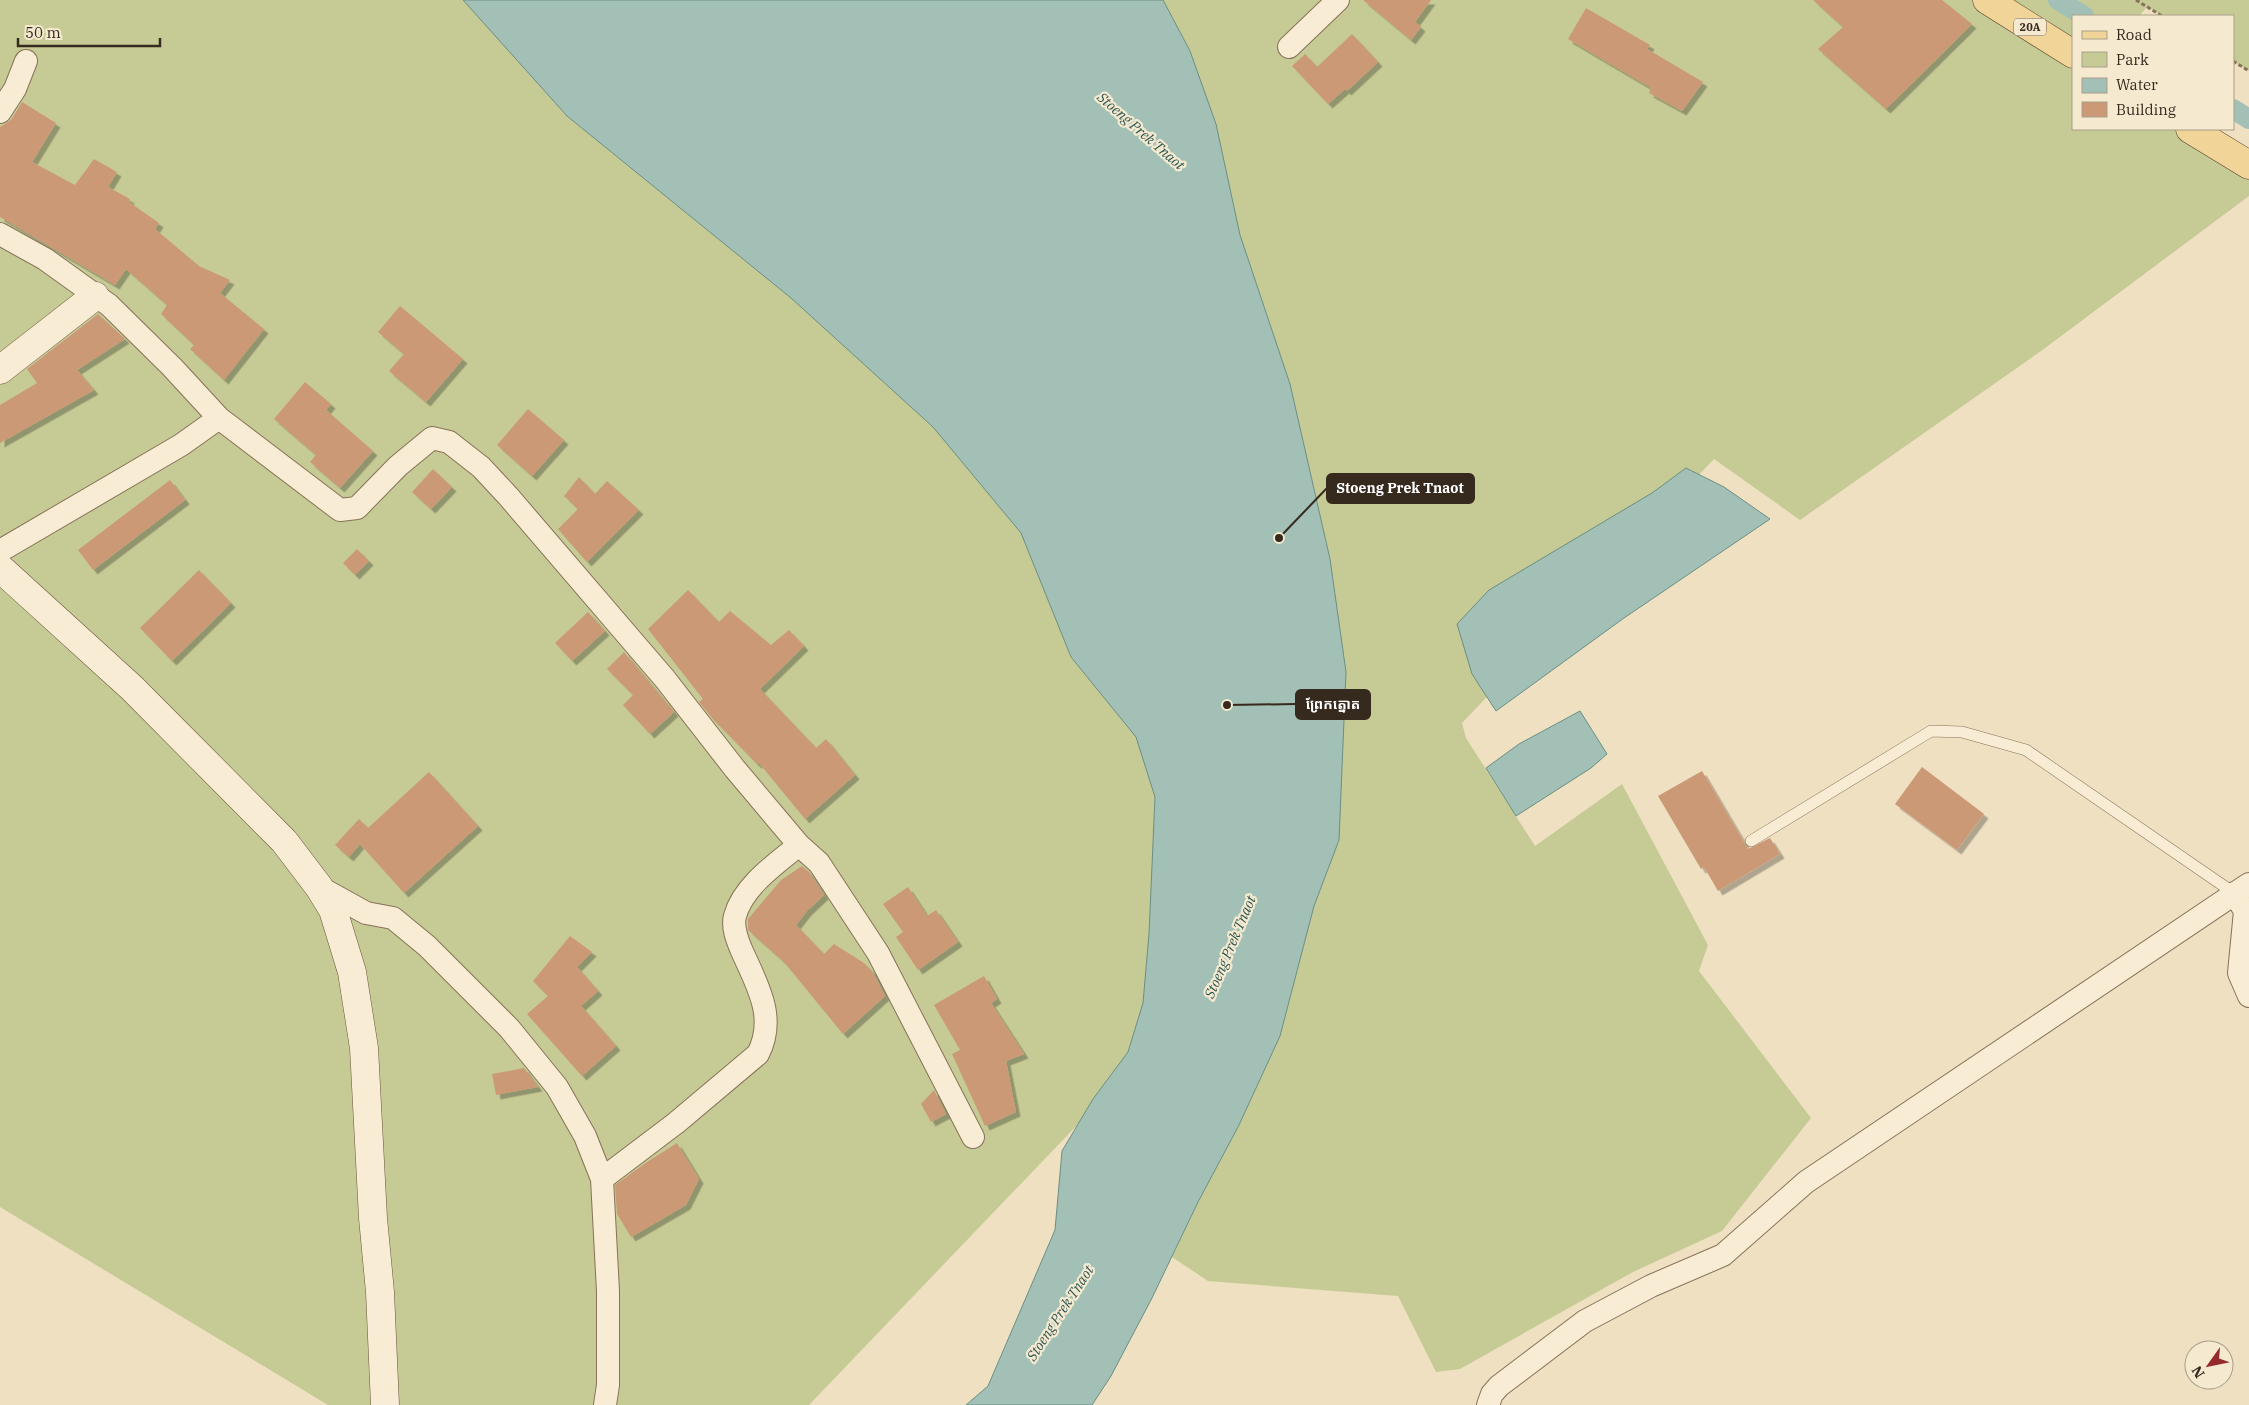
<svg xmlns="http://www.w3.org/2000/svg" width="2249" height="1405" font-family="'IBM Plex Serif','Noto Sans Khmer',serif">
  <style>
    .green { fill: #c6cb95 }
    .water { fill: #a3c0b7; stroke: #6b8e84 }
    .lines { fill: none; stroke-linecap: round; stroke-linejoin: round }
    .canal { stroke: #a3c0b7; stroke-width: 20 }
    .building { fill: #c97; filter: url(#shadow) }
    .service-casing { stroke: #877159; stroke-width: 12 }
    .minor-casing { stroke: #877159; stroke-width: 24 }
    .tertiary-casing { stroke: #877159; stroke-width: 29 }
    .secondary-casing { stroke: #68523c; stroke-width: 29 }
    .primary-casing { stroke: #543f2d; stroke-width: 29 }
    .path { stroke: #877159; stroke-width: 3; stroke-dasharray: 4 2.5; stroke-linecap: butt }
    .service { stroke: #f8edd4; stroke-width: 11 }
    .minor { stroke: #f8edd4; stroke-width: 22 }
    .tertiary { stroke: #f8edd4; stroke-width: 28 }
    .secondary { stroke: #f8edd4; stroke-width: 28 }
    .primary { stroke: #f1d498; stroke-width: 28 }
    .labels { text-anchor: middle; stroke-width: 4.5; stroke-linejoin: round; paint-order: stroke }
    .shield { fill: #f5ead0; stroke: #6f6353; stroke-width: 1 }
    .shield-label { font-size: 11px; font-weight: bold; fill: #36291d }
    .water-label { font-size: 14px; font-style: italic; fill: #2c5653; stroke: #f5ead0 }
    .leader { fill: none; stroke: #36291d; stroke-width: 2 }
    .callout-dot { fill: #36291d; stroke: #f5ead0; stroke-width: 2 }
    .callout { fill: #36291d; stroke: #36291d; stroke-width: 2 }
    .callout-label { font-size: 14px; text-anchor: middle; font-weight: bold; fill: #fff }
  </style>
  <defs>
    <filter id="shadow"><feDropShadow dx="4.5" dy="4.5" stdDeviation="0" flood-color="#0004"/></filter>
  </defs>
  <rect width="100%" height="100%" fill="#eee0c1"/>
  <path class="green" d="M0,0h2249v71l-16,-10v-45h-71l-15,-9 -8,9h-66v113h117l59,36v31l-208,155 -241,169 -86,-61 -252,264 4,15 69,108 87,-62 86,161 -9,26 112,147 -89,113 -89,41 -173,97 -24,3 -38,-76 -190,-15 -36,-24 26,-55 133,-342 -522,545h-481l-328,-198z"/>
  <path class="water" d="M463,0h700l27,51 26,73 24,111 50,149 40,175 16,113 -7,168 -25,66 -34,130 -41,89 -41,77 -46,96 -41,78 -19,29h-126l22,-19 67,-156 7,-79 31,-52 35,-47 15,-49 6,-69 6,-137 -19,-60 -65,-80 -50,-124 -88,-106 -142,-129 -224,-182z
    M1686,468l38,19 46,32 -146,99 -128,93 -24,-37 -15,-50 32,-34 163,-97z
    M1580,711l27,43 -16,14 -75,48 -30,-48 33,-24z"/>
  <g class="lines">
    <path class="canal" d="M2058,0l26,16
      M2233,109l16,10"/>
  </g>
  <path class="building" d="M1363,0h68l-16,22 6,5 -10,13z
    M1813,0h129l30,24 -86,85 -68,-60 25,-22z
    M1586,8l64,37 -3,4 56,33 -21,29 -33,-18 2,-5 -83,-49z
    M1352,34l26,28 -31,29 -2,-2 -17,15 -36,-38 13,-12 12,13z
    M22,102l34,21 -24,39 43,23 19,-26 23,13 -9,15 22,12 -1,3 30,21 -4,6 44,37 31,14 -10,13 44,36 -40,51 -34,-31 4,-4 -33,-31 6,-9 -41,-36 -11,16 -115,-68v-90l11,-7z
    M400,306l63,53 -37,43 -37,-31 15,-17 -26,-22z
    M98,314l27,25 -48,31 17,20 -94,53v-38l37,-22 -10,-14z
    M305,382l26,22 -5,6 47,41 -33,37 -30,-26 6,-7 -42,-36z
    M528,409l36,31 -32,36 -35,-31z
    M433,469l19,18 -21,22 -19,-17z
    M579,477l16,17 12,-13 32,29 -52,52 -29,-33 20,-20 -14,-13z
    M170,480l15,20 -92,70 -15,-20z
    M357,549l12,12 -14,14 -12,-12z
    M199,570l32,33 -59,58 -32,-33z
    M688,590l31,32 11,-11 41,34 18,-15 15,16 -44,43 56,59 10,-9 29,36 -50,44 -46,-56 -2,1 -45,-46 -13,-16 4,-3 -55,-70z
    M588,612l17,19 -33,30 -17,-18z
    M624,652l50,60 -24,22 -27,-29 10,-10 -26,-26z
    M1922,767l62,47 -27,36 -62,-46z
    M1702,771l46,78 22,-11 10,16 -62,37 -14,-24 -3,2 -43,-73z
    M429,772l49,54 -74,67 -44,-49 -11,13 -14,-12 24,-26 9,9z
    M802,866l7,6 15,23 -17,16 -11,14 28,29 10,-10 30,19 8,8 13,25 -42,38 -59,-72 -36,-32v-11l33,-39z
    M908,887l19,29 9,-6 22,32 -40,28 -22,-33 7,-5 -20,-28z
    M570,936l22,16 -15,15 21,24 -17,15 35,40 -34,30 -55,-62 21,-18 -15,-15z
    M984,976l13,23 -6,4 33,51 -18,7 10,51 -31,14 -33,-72 8,-4 -26,-45z
    M524,1068l14,19 -42,8 -4,-21z
    M934,1090l12,24 -15,8 -10,-18z
    M677,1143l22,36 -13,26 -55,32 -14,-23 -2,-29 32,-23z"/>
  <g class="lines">
    <defs>
      <path id="service" d="M1751,841l180,-110 31,1 64,18 208,143"/>
      <path id="minor" d="M1289,47l49,-47
        M0,112l15,-23 11,-28
        M0,234l45,25 64,46 63,62 47,51 121,92 17,-2 41,-42 34,-28 17,4 32,25 27,29 157,183 70,90 64,76 20,18 59,90 95,184
        M0,551l181,-106 38,-27
        M319,887l47,26 27,5 34,28 82,82 48,59 28,49 17,43 6,112v94l-3,20
        M2234,893l11,18 -6,62 10,23
        M602,1179l74,-56 82,-69c19,-37 -1,-69 -17,-105 -4,-10 -9,-22 -6,-33 8,-30 42,-53 64,-71
        M1488,1405l4,-11 7,-8 86,-65 66,-35 72,-31 83,-73 443,-298"/>
      <path id="tertiary" d="M0,370l95,-74"/>
      <path id="secondary" d="M0,568l132,120 152,153 35,46 14,23 19,62 12,76 9,170 7,74 5,113"/>
      <path id="primary" d="M1987,0l86,54
        M2190,129l59,36"/>
    </defs>
    <use href="#service" class="service-casing"/>
    <use href="#minor" class="minor-casing"/>
    <use href="#tertiary" class="tertiary-casing"/>
    <use href="#secondary" class="secondary-casing"/>
    <use href="#primary" class="primary-casing"/>
    <path class="path" d="M2136,0l26,16
      M2233,61l16,10"/>
    <use href="#service" class="service"/>
    <use href="#minor" class="minor"/>
    <use href="#tertiary" class="tertiary"/>
    <use href="#secondary" class="secondary"/>
    <use href="#primary" class="primary"/>
  </g>
  <g class="labels">
    <rect class="shield" x="2014" y="18.5" width="32" height="17" rx="4"/>
    <g class="shield-label">
      <text x="2030" y="31">20A</text>
    </g>
    <g class="water-label">
      <text transform="translate(1141 131) rotate(41)" y="5">Stoeng Prek Tnaot</text>
      <text transform="translate(1230 947) rotate(-67)" y="5">Stoeng Prek Tnaot</text>
      <text transform="translate(1060 1313) rotate(-57)" y="5">Stoeng Prek Tnaot</text>
    </g>
  </g>
  <path class="leader" d="M1279 538L1327 488M1227 705L1296 704"/>
  <g class="callout-dot">
    <circle cx="1279" cy="538" r="5"/>
    <circle cx="1227" cy="705" r="5"/>
  </g>
  <g class="callout">
    <rect x="1327" y="474" width="147" height="29" rx="5"/>
    <rect x="1296" y="690" width="74" height="29" rx="5"/>
  </g>
  <g class="callout-label">
    <text x="1400" y="493">Stoeng Prek Tnaot</text>
    <text x="1333" y="709">ព្រែកត្នោត</text>
  </g>
  <rect x="2072" y="15" width="162" height="115" fill="#f5ead0" stroke="#a99d88"/>
  <rect x="2082" y="31" width="25" height="8" fill="#f1d498" stroke="#a99d88"/>
  <text x="2116" y="40" font-size="15" fill="#36291d">Road</text>
  <rect x="2082" y="52" width="25" height="15" fill="#c6cb95" stroke="#a99d88"/>
  <text x="2116" y="65" font-size="15" fill="#36291d">Park</text>
  <rect x="2082" y="78" width="25" height="15" fill="#a3c0b7" stroke="#a99d88"/>
  <text x="2116" y="90" font-size="15" fill="#36291d">Water</text>
  <rect x="2082" y="102" width="25" height="15" fill="#cc9977" stroke="#a99d88"/>
  <text x="2116" y="115" font-size="15" fill="#36291d">Building</text>
  <g transform="translate(2209 1365) rotate(237)"><circle r="24" fill="#f5ead0" stroke="#a99d88"/>
  <path d="M0-4L9 19L0 12L-9 19Z" fill="#95292b"/>
  <text y="-8" font-size="14" font-weight="bold" text-anchor="middle" fill="#36291d">N</text>
  </g>
  <path d="M18 38v8h142v-8" fill="none" stroke="#36291d" stroke-width="2.5"/>
  <text x="25" y="38" font-size="15" fill="#36291d" stroke="#f5ead0" stroke-width="4" paint-order="stroke">50 m</text>
</svg>
